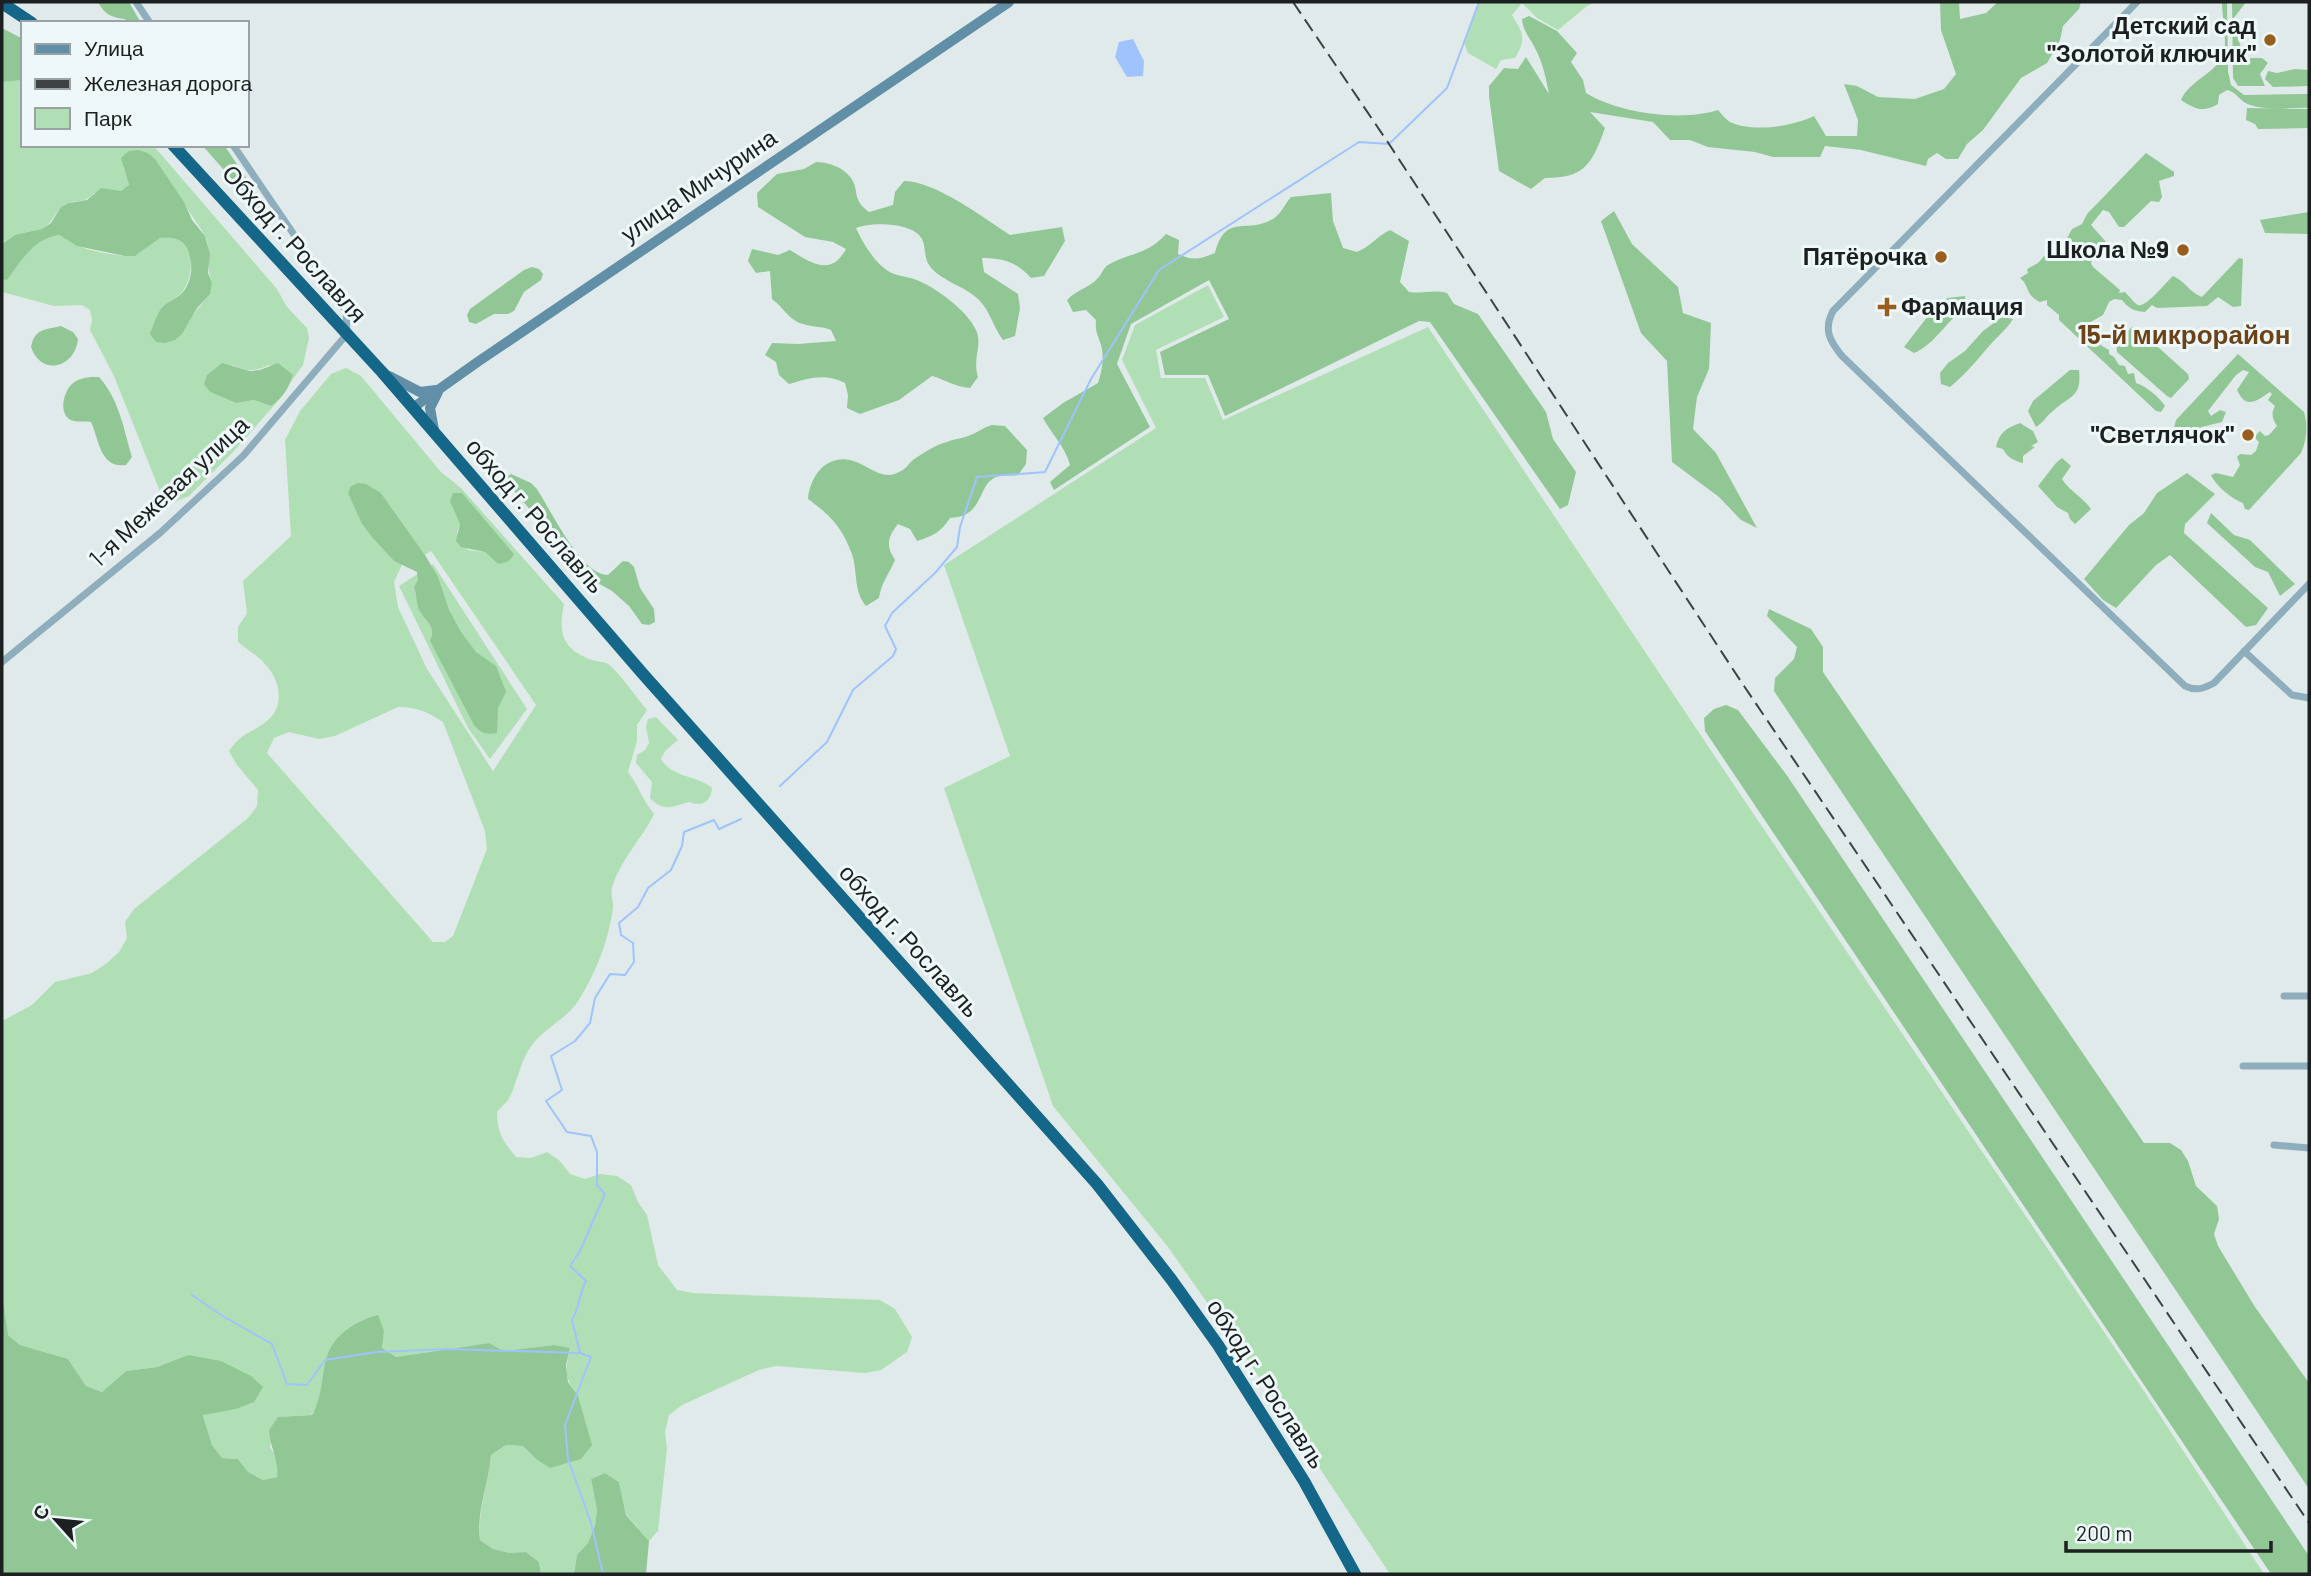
<svg xmlns="http://www.w3.org/2000/svg" width="2311" height="1576" font-family="Barlow,sans-serif">
  <style>
    .green { fill: #b1dfb5; fill-rule: evenodd }
    .forest { fill: #90c795 }
    .water { fill: #9fc3fd }
    .lines { fill: none; stroke-linecap: round; stroke-linejoin: round }
    .stream { stroke: #9fc3fd; stroke-width: 2 }
    .street { stroke: #8eadbd; stroke-width: 7 }
    .secondary { stroke: #618fa7; stroke-width: 10 }
    .highway { stroke: #146788; stroke-width: 12 }
    .rail { stroke: #3e4243; stroke-width: 2; stroke-dasharray: 14 7; stroke-linecap: butt }
    .poi-dot { fill: #995e1e; stroke: #eff8f9; stroke-width: 2.5 }
    .labels { text-anchor: middle; stroke-width: 6; stroke-linejoin: round; paint-order: stroke }
    .poi-label { font-size: 24px; font-weight: bold; fill: #1d2021; stroke: #eff8f9; text-anchor: end }
    .street-label { font-size: 24px; fill: #1d2021; stroke: #eff8f9 }
    .neighbourhood-label { font-size: 26px; font-weight: bold; fill: #6c4319; stroke: #eff8f9 }
  </style>
  <rect width="100%" height="100%" fill="#e1eaeb"/>
  <path class="green" d="M1479,2h117l-9,4 -29,24 -21,-12 -15,-15 -10,12c11,19 15,23 3,43l-14,2 -5,9 -28,-16 -4,-10z
    M23,80v65h130l124,144 10,18 20,21 2,10 -6,27 -13,18 3,-8 -24,-10c-13,7 -24,6 -37,0l-22,27 26,11 18,-3 17,6 7,-5 -45,51 -44,44 -17,7 -9,-4 -49,-123 -24,-46 2,-10 -2,-10 -8,-5 -28,1 -52,-14v-13h5c15,-19 26,-40 52,-44 6,3 12,8 19,11 9,4 50,13 58,9 13,-7 17,-19 33,-18 26,2 26,35 15,52 -3,6 -11,10 -16,14l24,13 12,-15 8,-18c-7,-16 1,-33 -8,-49 -15,-25 -35,-48 -49,-75l-32,8 4,9 2,10 -8,5 -27,2c-11,12 -17,5 -29,12 -10,6 -12,18 -23,24 -14,7 -26,3 -40,15v-162z
    M1208,285l16,32 -68,33 5,28h44l18,42 205,-93 308,461 404,597 124,189h-874l-137,-206 -85,-121 -115,-141 -109,-318 66,-32 -66,-191 212,-137 -34,-68 13,-35z
    M346,368l15,8 80,96 20,16 103,116c-6,29 -2,45 28,56 5,2 11,1 16,4 11,8 29,34 39,46l-10,15v16l-9,31c11,14 15,29 26,42 -12,25 -34,46 -42,74 -2,6 2,14 1,21 -5,32 -16,61 -33,89 -12,22 -40,31 -52,53 -8,13 -13,39 -20,49 -3,4 -8,8 -11,12 0,20 6,30 19,45l15,1 16,-6 13,9 10,13 15,5 15,-5 17,2 14,9 7,17 9,13 11,50 19,25 16,3 187,7 15,9 17,28 -5,15 -26,18 -16,3 -89,-7 -17,4 -77,35 -13,10 -4,17 2,17 -9,82 -9,10 -23,-27 -7,-32 -14,-9 -14,6 6,31 -2,17 -7,16 -11,12 -3,19h-33l-2,-12 -13,-10 -16,1 -17,-4 -13,-9c-3,-29 9,-56 11,-85l15,-10 17,1 13,13 42,-63c-14,-18 -13,-26 -8,-47l-16,-4 -50,6 -15,-8 -93,14 -14,-9 2,-17 -56,22 -9,49 -8,13 -33,2 -8,30 9,14 -2,16 -14,3 -15,-8 -10,-13 -16,-1 -10,-13 -9,-31 33,-5 -48,-54 -31,12 -31,4 -24,21 -16,-6 -18,-27 -48,-14 -13,-11 -5,-40v-273l30,-16 23,-23 37,-9 15,-10 12,-11 8,-14 -2,-16 9,-13 114,-91 9,-12 1,-16 -21,-25 -8,-14c14,-20 22,-17 38,-30 19,-16 13,-42 -3,-58 -7,-8 -18,-14 -26,-21v-15l9,-14 -4,-32 48,-45 -6,-96 15,-29 31,-37zM381,493l44,62 6,-4 105,154 -43,66 -66,-102 -29,-62 -4,-25 8,-17 -8,-4 -32,-37zM453,493l9,1 52,60 -16,10 -13,-12 -17,-2 -11,-18 3,-8zM398,707c18,0 30,5 45,15l42,109 2,18 -34,87 -8,6h-12l-166,-189 7,-15 15,-6 30,7 16,-3z
    M433,564l94,145 -37,50 -22,-31 -69,-142z
    M656,717l22,23 -13,11 -4,8c11,19 36,16 51,29 -1,14 -10,19 -23,14 -16,4 -25,11 -39,-4l2,-16 -16,-19 1,-8 8,-5 4,-7 -3,-16 2,-8z"/>
  <path class="forest" d="M98,2h31l12,21h-14l-2,-4c-13,-1 -21,-5 -27,-17z
    M1940,2h19l1,17 26,-6 12,-11h83l-2,7 -16,17 -3,14 -13,23 -26,15 -38,52 -16,14 -9,15h-12l-9,-6 -9,6 -2,7 -65,-16 -36,-4 -5,11h-47l-18,-5 -47,-5 -18,-7h-20l-17,-18 -63,-10 15,16c-13,36 -20,50 -60,50l-14,11 -32,-18 -10,-75v-10l15,-18 14,1 8,-12 23,37c-3,-16 -6,-30 -13,-44 -5,-11 -13,-18 -14,-31l7,-3 28,15 20,22 -6,9 12,18 3,13c32,20 95,29 132,17 4,4 7,9 12,12 23,11 63,4 84,-6l12,20h31l1,-16 -14,-36 13,2 21,11 37,2 29,-10 12,-15 -15,-44z
    M2222,2h5l1,69 3,14 13,10 65,-1v14c-18,-1 -41,3 -59,-3 -10,-3 -13,-13 -23,-15l-8,5 -1,9c-15,9 -23,5 -37,-4 8,-20 38,-27 43,-49 3,-12 -2,-36 -2,-49z
    M2232,2h14l-13,17 7,5 4,6 -7,4 5,17 -5,5 2,8h6l6,-6h11l6,5 -8,11 5,12h-27l-5,-8z
    M2,28l21,11v41l-21,2z
    M2295,69l14,1v16l-36,1 -8,-8 3,-8 9,2z
    M2247,108l62,1v19l-51,1 -3,-5 -9,-4z
    M202,145h22l40,59 -5,6z
    M138,150l10,3 7,6 29,43 8,18 13,16 5,18 -2,19 4,10 -2,11 -13,14 -15,26 -7,6 -10,3 -9,-1 -6,-8c3,-8 6,-18 11,-25 6,-8 16,-10 22,-17 10,-13 10,-28 5,-42 -5,-12 -16,-13 -28,-12l-25,18h-10l-48,-10 -18,-11c-26,4 -37,25 -52,45l-5,-1v-35l13,-9 27,-6 9,-6 10,-16 8,-4 18,-3 14,-12 20,3 8,-6 -8,-27 8,-7z
    M2146,153l28,19v4l-15,5 3,16 -3,5 -8,-1 -27,26h-5l-10,-15 -6,-2 -12,15 16,18c-4,8 -13,11 -16,20l2,4 27,23 -1,3 6,-1c4,4 9,11 13,13 8,3 28,-23 35,-29 11,4 17,17 29,21l37,-39 4,1 -2,47 -8,1 -15,-10 -11,9 -50,2 -5,-3 -7,7c-11,-1 -16,-3 -23,-12l-8,-1 -5,3 -6,13 -14,8 -2,7 15,16 7,4v4l5,3 5,8 6,1 3,8 6,-1 2,10c10,3 23,14 29,23l-4,6 -5,-1 -97,-91v-5l-12,-10v-5l-7,2c-15,-7 -10,-16 -20,-24l8,-5 -1,-4 11,-6 9,-10 18,-3 5,-3 -4,-7 6,-11 10,-5 5,-10z
    M816,162c12,0 27,5 35,16 9,13 0,21 18,34l24,-7 2,-13 9,-11c29,-1 82,38 106,54l52,-8 3,14 -21,35 -13,2c-14,-16 -28,-20 -49,-20l2,14 34,22 2,14 -5,28 -12,4c-10,-13 -13,-30 -25,-41 -13,-13 -38,-18 -49,-34 -5,-7 -3,-18 -7,-26 -10,-17 -50,-17 -66,-11 6,14 19,35 32,43 8,5 17,5 26,8 20,7 53,31 62,51 7,15 -4,28 2,47l-8,11c-15,-1 -24,-8 -38,-12l-33,24 -39,14 -13,-6 1,-13 -3,-12c-21,-10 -35,-5 -56,1l-10,-9 -3,-13 -11,-7 7,-12 26,1 38,-3 -5,-11c-10,-4 -18,-3 -28,-6 -13,-3 -20,-17 -31,-25l-2,-28 -14,2 -8,-12 4,-12 26,6 12,-5c21,13 41,27 56,-1l-13,-7 -28,-5 -47,-30 -1,-14 20,-19 27,-5z
    M1331,193l2,28 10,27 14,4c13,-5 20,-16 33,-22l19,11 -9,41 9,10c14,2 24,-3 38,1l7,11 24,10 68,98 7,27 23,33 -8,33 -8,4 -130,-187 -11,-1 -194,95 -17,-41h-43l-5,-23 69,-33 -20,-39 -78,44 -14,40 33,63 -96,63 -4,-8 20,-17c-5,-19 -18,-30 -27,-47l20,-15 35,-20c4,-11 7,-29 2,-41 -3,-9 -5,-12 -4,-22l-10,-10 -13,2 -6,-12c9,-10 22,-12 31,-22 4,-4 5,-10 10,-13 22,-13 38,-9 58,-31l13,6 -1,14c15,7 23,5 37,-1 11,-41 30,-18 58,-34 7,-4 12,-15 18,-22z
    M1614,211l18,33 46,43 5,26 28,10 -2,46 -12,28 -4,32 23,24 41,75 -16,-8 -22,-23 -47,-35 -5,-101 -26,-28 -40,-112z
    M2309,212v22l-44,-1 -5,-13z
    M532,267l7,2 4,5 -2,6 -17,12 -10,19 -6,3h-14l-18,10 -7,-2 -2,-7 3,-6 54,-39z
    M1965,296l1,12c-20,12 -30,36 -52,45l-10,-6 34,-44 10,-5z
    M2002,317l11,2c-7,11 -15,17 -23,26 -13,15 -24,29 -40,42l-9,-3 -1,-11 8,-10 17,-12 18,-20z
    M61,326l12,6 5,7c-3,29 -37,38 -47,8 4,-19 14,-17 30,-21z
    M2132,327l6,2 50,45 1,5 -18,19 -4,-2 -50,-44 -1,-10z
    M2238,354l66,58c4,13 3,28 -3,41l-52,57 -4,-1 -2,-6c-11,-4 -27,-17 -32,-28l5,-2 17,4 7,-12 -3,-8 3,-3 11,1 5,-4 3,-9 -5,-5 6,-6 5,5 4,-1 8,-9c-5,-8 -6,-12 -2,-20l-7,-6 4,-6 -2,-2c-14,9 -24,18 -33,-2l12,-18 -6,-2 -7,5 -28,36 3,5 9,-6 6,2 -4,10 -24,6 -12,12 -12,-12 2,-8z
    M222,363l28,8 10,-1 18,-7 15,12c-4,13 -11,24 -22,31l-17,-6 -18,3 -26,-11 -6,-8 3,-9z
    M2070,370h9c3,28 -9,25 -26,41 -7,5 -10,12 -17,16l-8,-16 5,-10z
    M90,377h9c20,22 25,53 33,80l-6,8c-26,4 -27,-26 -35,-43 -5,-1 -12,0 -17,-1 -17,-4 -11,-30 -1,-38 5,-4 12,-5 17,-6z
    M2020,423l13,8 5,11 -7,4 4,1 -12,9v7c-9,-2 -16,-6 -20,-14l-7,-2c3,-14 10,-19 24,-24z
    M992,425l13,1 22,24 -1,14 -8,11c-6,1 -13,0 -18,1 -25,5 -12,40 -50,42 -9,14 -17,18 -33,23l-7,-12 -12,-5c-11,14 -12,22 -3,36 -6,14 -14,23 -16,38l-13,8c-13,-16 -8,-33 -14,-52 -10,-27 -21,-38 -44,-55 2,-22 17,-44 42,-39 18,4 32,23 51,11 5,-2 8,-8 12,-11 10,-7 22,-15 34,-18 6,-3 14,-3 21,-6 9,-3 14,-8 24,-11z
    M2062,458l9,8 -9,13c7,12 21,18 29,30l-16,15 -5,-5 -2,-6 -11,-6 -19,-21 18,-23z
    M2187,473l28,21 -30,30 -1,9 84,75 -12,17 -10,2 -76,-72 -14,10 -40,43 -13,-8 -19,-21 45,-54 15,-12 13,-20z
    M511,474l20,9 5,5c15,21 44,87 72,87l15,-14 6,1 5,5 6,21 14,21 1,13 -6,3 -7,-1 -13,-18 -17,-15 -23,-13 -81,-94 -3,-6z
    M358,483l8,1 15,9 44,62 13,22 11,33 12,22 15,20 20,14 10,26 -8,16 -1,25c-11,2 -16,0 -23,-8l-44,-84c7,-15 -4,-19 -11,-31 -3,-7 -2,-16 -5,-23l4,-7 -1,-8 -23,-11 -22,-24 -10,-13 -14,-31 3,-7z
    M453,493h9l52,61c-3,7 -8,9 -16,10l-13,-12 -24,-5 -5,-6 4,-17 -10,-23z
    M2211,513l23,22 16,5 45,44 -15,12 -12,-24 -13,-5 -48,-44z
    M1769,609l42,20 12,18v25l321,471h26l11,7 7,11 8,25 21,20 2,13 -5,15 4,12 37,61 54,76v106l-535,-798 1,-13 19,-19 3,-12 -30,-31z
    M1726,705l12,5 50,67 521,779v18h-38l-566,-843 -1,-13 10,-9z
    M2,1294l6,41 12,10 48,14 18,27 16,6 24,-21 31,-4 31,-12 33,6 30,15 12,11 -9,15 -18,7 -33,6 9,30 10,13 16,1 10,13 15,8 14,-3c2,-18 -7,-29 -8,-47l9,-13 34,-2c11,-19 9,-39 15,-59 7,-22 31,-36 51,-41l6,16 -2,17 14,9 93,-14 15,8 50,-6 16,3 -4,17 2,17 10,14 14,49 -11,14 -31,9 -14,-9 -13,-13 -17,-1 -15,10c-2,29 -15,56 -11,85l13,9 17,4 16,-1 13,10 2,12h-539z
    M605,1473l14,9 7,33 23,26 -3,33h-72l3,-19 11,-12 7,-17 2,-16 -6,-31z"/>
  <path class="water" d="M1133,39l11,22 -1,15 -16,1 -12,-20 4,-15z"/>
  <g class="lines">
    <path class="stream" d="M780,786l47,-44 26,-52 40,-34 3,-7 -11,-23 7,-13 43,-40 22,-26 3,-20 17,-50 68,-5 46,-93 68,-109 200,-128 30,2 58,-56 32,-86
      M192,1295l29,20 51,29 15,40 20,1 18,-25 52,-8 69,-3 134,4
      M603,1574l-12,-51 -23,-64 -3,-34 26,-68 -11,-4 -8,-33c8,-14 7,-26 14,-39l-16,-15 10,-15 25,-57 -8,-9v-33l-6,-16 -24,-4 -21,-31 16,-11 -11,-34 24,-15 15,-18 5,-25 15,-24 15,1 9,-13 -1,-19 -12,-8 -2,-12 19,-16 10,-19 23,-18 11,-24 2,-14 30,-12 5,9 22,-10"/>
    <path class="street" d="M136,2l14,21
      M2137,2l-304,309c-10,19 -3,30 9,45l343,330c11,5 18,3 29,-3l95,-99
      M2244,651l48,44 17,3
      M2,662l158,-129 83,-77 104,-122 -1,-23 -113,-166
      M2284,996h25
      M2243,1066h66
      M2274,1145l35,3"/>
    <path class="secondary" d="M389,376l31,16 16,-2
      M414,407l65,-46 530,-359
      M434,430l-4,-22 8,-16"/>
    <path class="highway" d="M2,3l30,20
      M173,145l209,227 261,302 454,510 74,95 47,66 86,136 51,93"/>
    <path class="rail" d="M1293,2l96,142 351,536 569,843"/>
  </g>
  <g class="poi-dot">
    <circle cx="2270" cy="40" r="7"/>
    <circle cx="2183" cy="250" r="7"/>
    <circle cx="1941" cy="257" r="7"/>
    <path d="M1883.5 296.5h7v7h7v7h-7v7h-7v-7h-7v-7h7z"/>
    <circle cx="2248" cy="435" r="7"/>
  </g>
  <g class="labels">
    <g class="poi-label">
      <text x="2256" y="34">Детский сад<tspan x="2256" dy="28">"Золотой ключик"</tspan></text>
      <text x="2169" y="258">Школа №9</text>
      <text x="1927" y="265">Пятёрочка</text>
      <text x="1901" y="315" text-anchor="start">Фармация</text>
      <text x="2234" y="443">"Светлячок"</text>
    </g>
    <g class="street-label">
      <text transform="translate(699 186) rotate(-34)" y="8">улица Мичурина</text>
      <text transform="translate(294 244) rotate(48)" y="8">Обход г. Рославля</text>
      <text transform="translate(169 492) rotate(-43)" y="8">1-я Межевая улица</text>
      <text transform="translate(535 516) rotate(49)" y="8">обход г. Рославль</text>
      <text transform="translate(909 941) rotate(48)" y="8">обход г. Рославль</text>
      <text transform="translate(1266 1384) rotate(57)" y="8">обход г. Рославль</text>
    </g>
    <g class="neighbourhood-label">
      <text x="2184" y="344">15-й микрорайон</text>
    </g>
  </g>
  <rect width="2311" height="1576" fill="none" stroke="#1d2021" stroke-width="7"/>
  <rect x="21" y="21" width="228" height="126" fill="#eff8f9" stroke="#9ba2a3" stroke-width="2"/>
  <rect x="35" y="44" width="35" height="10" fill="#618fa7" stroke="#9ba2a3" stroke-width="2"/>
  <text x="84" y="56" font-size="21" fill="#1d2021">Улица</text>
  <rect x="35" y="79" width="35" height="10" fill="#3e4243" stroke="#9ba2a3" stroke-width="2"/>
  <text x="84" y="91" font-size="21" fill="#1d2021">Железная дорога</text>
  <rect x="35" y="108" width="35" height="21" fill="#b1dfb5" stroke="#9ba2a3" stroke-width="2"/>
  <text x="84" y="126" font-size="21" fill="#1d2021">Парк</text>
  <g transform="translate(56 1520) rotate(297)" stroke="#eff8f9" stroke-width="5" paint-order="stroke">
  <path d="M0-5L12 26L0 18L-12 26Z" fill="#1d2021"/>
  <text y="-10" font-size="19" font-weight="bold" text-anchor="middle" fill="#1d2021">С</text>
  </g>
  <path d="M2066 1541v10h205v-10" fill="none" stroke="#1d2021" stroke-width="3.5"/>
  <text x="2076" y="1541" font-size="21" fill="#1d2021" stroke="#eff8f9" stroke-width="5" paint-order="stroke">200 m</text>
</svg>
